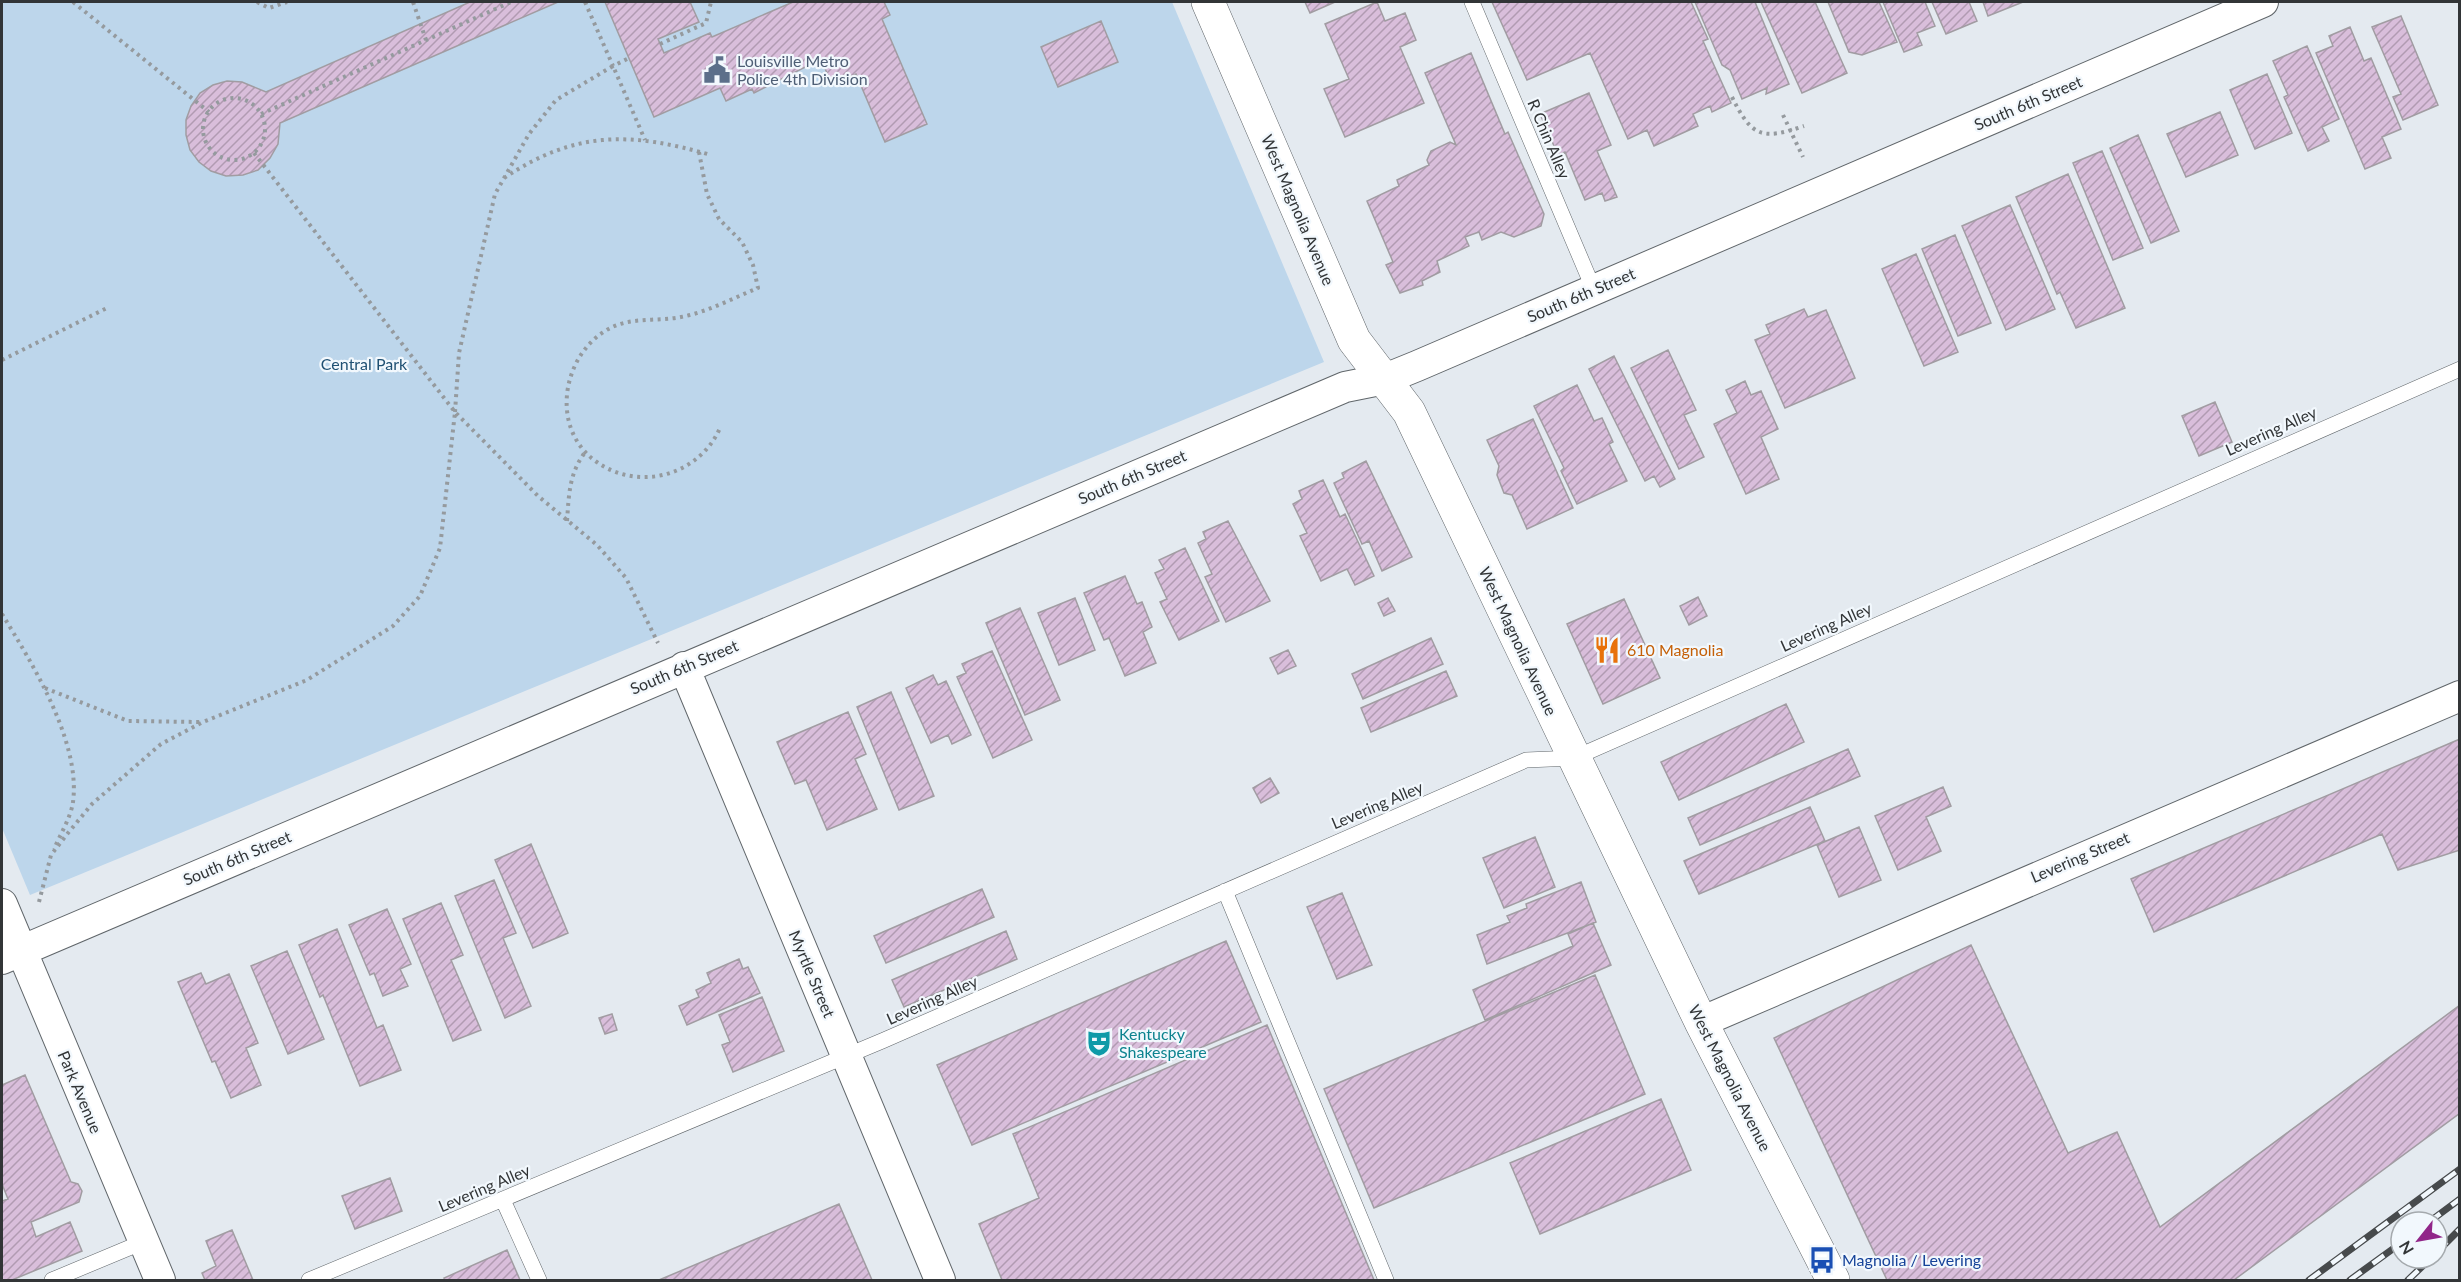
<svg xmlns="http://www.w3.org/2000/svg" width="2461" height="1282" font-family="Lato,sans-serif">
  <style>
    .green { fill: #bdd6eb }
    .building { fill: url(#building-hatch); stroke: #a19ca2; stroke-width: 1.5 }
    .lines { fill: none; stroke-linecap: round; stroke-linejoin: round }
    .lane-casing { stroke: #60666a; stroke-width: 16 }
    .street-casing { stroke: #60666a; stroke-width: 32 }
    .secondary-casing { stroke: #60666a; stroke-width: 34 }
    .path { stroke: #959a9e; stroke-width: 4; stroke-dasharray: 3 4.5; stroke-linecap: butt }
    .lane { stroke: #fff; stroke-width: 15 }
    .street { stroke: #fff; stroke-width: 30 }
    .secondary { stroke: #fff; stroke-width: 33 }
    .rail-casing { stroke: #474a4c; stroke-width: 7 }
    .rail { stroke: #f2f8fd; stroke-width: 4.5; stroke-dasharray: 14; stroke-linecap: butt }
    .labels { text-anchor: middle; stroke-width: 4.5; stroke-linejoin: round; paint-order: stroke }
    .service-label { font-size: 16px; fill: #4e5e75; stroke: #f2f8fd; text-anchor: start }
    .street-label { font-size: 16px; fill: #323537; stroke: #f2f8fd }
    .park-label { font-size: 16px; fill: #1f5073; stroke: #f2f8fd }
    .food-label { font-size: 16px; fill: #c56008; stroke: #f2f8fd; text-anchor: start }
    .culture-label { font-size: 16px; fill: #0d838f; stroke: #f2f8fd; text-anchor: start }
    .transit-label { font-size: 16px; fill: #164399; stroke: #f2f8fd; text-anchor: start }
  </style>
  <defs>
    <pattern id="building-hatch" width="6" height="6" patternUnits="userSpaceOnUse" patternTransform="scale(1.5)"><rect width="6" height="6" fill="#d9bedb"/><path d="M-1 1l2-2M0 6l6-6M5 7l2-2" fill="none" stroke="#b19bb2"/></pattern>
  </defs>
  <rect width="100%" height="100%" fill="#e4eaf0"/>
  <path class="green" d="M2,2h1170l152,360 -1294,533 -28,-67z"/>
  <path class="building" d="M470,2h88l-278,121 -2,21 -8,14 -12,12 -15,5 -17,1 -15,-5 -12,-9 -9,-12 -4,-15v-15l5,-14 9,-13 13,-8 14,-4 15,1 24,10z
    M605,2h85l9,20 -41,17 6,14 46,-20 2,4 81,-35h91l6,13 -8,4 45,105 -42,18 -29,-68 -24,11 -11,-26 -67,34 -2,-4 -26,12 -6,-13 -66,29z
    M1305,2h30l-25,11z
    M1377,2l8,19 20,-8 11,27 -16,7 24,56 -79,34 -21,-48 25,-10 -24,-55z
    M1492,2h199l17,37 -5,2 28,62 -19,9 -2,-6 -17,8 5,12 -44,20 -7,-16 -19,9 -38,-86 -63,27z
    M1695,2h60l34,82 -23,10 1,-6 -25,11 -12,-29 -8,-5z
    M1761,2h54l32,71 -45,20z
    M1828,2h51l18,40 -35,13 -13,-3z
    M1883,2h42l10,24 -18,7 5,12 -18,7z
    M1932,2h37l8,19 -31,13z
    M1983,2h40l-35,14z
    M2401,16l37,89 -35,15 -10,-23 8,-3 -29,-67z
    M1101,21l17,41 -60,25 -17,-40z
    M2350,27l14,34 7,-3 30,71 -19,8 9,21 -26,11 -49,-116 17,-7 -4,-10z
    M2307,46l32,73 -17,8 7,14 -21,10 -24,-54 4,-2 -15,-34z
    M1471,53l34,81 3,-2 36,82 -3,12 -27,11 -13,-5 -19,8 -3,-8 -14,5 4,9 -32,15 3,11 -18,9 1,4 -23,8 -14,-28 7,-3 -26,-61 32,-15 -2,-6 32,-15 -2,-5 4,-9 19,-9 6,3 -31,-72z
    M2267,74l25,59 -37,16 -25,-59z
    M1589,93l22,52 -14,6 20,46 -12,4 -3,-8 -17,7 -20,-48 -7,3 -18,-41z
    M2220,112l18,43 -52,22 -19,-43z
    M2138,135l41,96 -28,12 -41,-95z
    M2102,151l41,97 -30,12 -40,-97z
    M2068,174l57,134 -49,20 -16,-36 -3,2 -41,-97z
    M2010,205l45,104 -49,21 -44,-104z
    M1955,235l36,88 -33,13 -36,-87z
    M1916,254l42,98 -34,14 -42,-97z
    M1804,309l4,8 18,-7 29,68 -70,30 -30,-68 15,-6 -4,-9z
    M1668,350l28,60 -12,5 20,42 -25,12 -48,-101z
    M1614,356l61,123 -15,8 -6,-11 -9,5 -56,-112z
    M1745,381l6,14 10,-4 17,38 -17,8 18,42 -33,15 -32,-70 23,-11 -11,-23z
    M1577,385l17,36 8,-3 11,24 -4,2 18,37 -50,23 -16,-33 3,-3 -30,-62z
    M2215,402l17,40 -33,14 -17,-40z
    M1533,419l40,89 -46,21 -15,-34 -8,-2 -7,-18 2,-9 -12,-26z
    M1366,461l46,96 -30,14 -13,-30 -7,3 -28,-61 10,-5 -2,-5z
    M1323,480l17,37 5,-3 29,62 -19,9 -8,-16 -26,12 -21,-45 7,-3 -14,-29 9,-5 -3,-8z
    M1228,521l42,80 -44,21 -21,-45 7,-3 -14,-31 8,-4 -3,-7z
    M1185,548l34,73 -40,19 -19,-38 7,-3 -12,-26 9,-4 -5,-9z
    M1125,576l12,28 5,-2 10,25 -9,5 13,31 -31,13 -16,-38 -5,2 -20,-47z
    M1698,597l9,19 -18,9 -9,-19z
    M1075,598l20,52 -36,15 -21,-52z
    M1388,598l7,13 -11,5 -6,-13z
    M1624,599l36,79 -57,26 -36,-80z
    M1020,608l40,92 -35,15 -39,-92z
    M1431,638l12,26 -80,35 -11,-25z
    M1288,650l8,16 -18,8 -8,-16z
    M992,651l40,89 -39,18 -36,-81 9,-4 -4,-9z
    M1446,671l11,25 -86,36 -10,-24z
    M933,675l5,10 8,-4 25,54 -19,9 -4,-9 -17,8 -25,-55z
    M891,692l43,104 -35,14 -42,-103z
    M1786,704l18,38 -125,58 -18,-38z
    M848,712l18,42 -11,5 22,50 -50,21 -21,-50 -11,4 -18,-42z
    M2460,739v111l-62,20 -16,-36 -228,98 -23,-53z
    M1848,749l12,27 -160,69 -12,-27z
    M1270,778l9,15 -18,10 -8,-15z
    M1943,787l8,19 -25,11 15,34 -43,19 -23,-54z
    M1810,807l15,34 -126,53 -15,-33z
    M1859,827l22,53 -42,17 -22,-52z
    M1535,837l20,50 -51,21 -21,-50z
    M531,844l37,89 -35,15 -38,-88z
    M494,880l22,53 -13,5 28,68 -26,12 -50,-122z
    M1581,882l15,40 -109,42 -10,-29 33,-13 -3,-6 20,-8 -1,-4z
    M982,889l12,28 -108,46 -12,-27z
    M1342,893l30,72 -35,14 -30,-72z
    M441,903l22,52 -12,5 30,70 -28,11 -50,-122z
    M387,909l24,55 -11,5 8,17 -25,10 -9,-23 -4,2 -21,-50z
    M1593,923l18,42 -126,55 -12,-30 100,-44 -5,-12z
    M337,929l40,99 6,-3 18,45 -41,16 -37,-91 -3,2 -21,-52z
    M1006,931l11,28 -113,48 -12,-27z
    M1226,941l35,81 -289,123 -35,-80z
    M1971,945l97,208 49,-21 43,95 300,-222v108l-226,167h-347l-113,-242z
    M287,951l37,88 -36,15 -37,-88z
    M739,959l4,10 5,-2 12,26 -73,32 -8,-19 20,-9 -3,-7 15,-7 -4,-10z
    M201,973l5,11 23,-10 29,69 -12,5 15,37 -30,13 -16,-37 -3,1 -34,-80z
    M1595,975l50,119 -271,114 -50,-119z
    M762,997l22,54 -51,21 -11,-27 8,-3 -11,-27z
    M612,1014l5,16 -12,4 -6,-16z
    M1267,1025l107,255h-372l-23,-56 60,-26 -26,-64z
    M25,1075l46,107 7,2 4,7 -3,11 -48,20 5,15 34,-15 12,29 -70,29h-10v-79l6,-2 -6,-15v-99z
    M1661,1099l30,71 -151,64 -30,-71z
    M390,1178l12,33 -47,18 -13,-33z
    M839,1204l33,76h-213z
    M232,1230l21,50h-48l-3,-7 14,-7 -10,-25z
    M507,1250l13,30h-75l-1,-2z"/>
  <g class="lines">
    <defs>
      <path id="lane" d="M1472,2l122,288
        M1225,891l161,389
        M503,1200l36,80
        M52,1280l91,-38
        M309,1280l573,-239 644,-281 48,-2 886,-389"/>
      <path id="street" d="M684,667l256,613
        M2,904l158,376
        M2,959l1343,-572 40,-8 32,-13 846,-364
        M1701,1022l759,-326"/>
      <path id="secondary" d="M1208,2l146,338 55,72 292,610 132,258"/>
    </defs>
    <use href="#lane" class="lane-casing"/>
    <use href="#street" class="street-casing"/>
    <use href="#secondary" class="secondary-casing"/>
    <path class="path" d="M73,2l136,110
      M257,2l12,6 18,-6
      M413,2l13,38
      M585,2l28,64 16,-8
      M660,44l46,-21 5,-21
      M1732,97c20,41 31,43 72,29
      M203 129a31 31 0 1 1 62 0a31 31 0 1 1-62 0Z
      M261,114l250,-112
      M1783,115l20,42
      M699,152l8,42 12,25 23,23 11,23 5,23c-25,10 -50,24 -77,29 -25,5 -53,-1 -76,14 -42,26 -55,95 -11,129 43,33 105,16 126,-32
      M254,153l201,259
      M504,178c72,-48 127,-46 207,-23
      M2,360l105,-52
      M455,412l4,-59 36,-159 34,-60 27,-34 57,-34 32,74
      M567,521c2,-27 2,-48 19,-70
      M2,614c30,49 79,128 71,188 -2,15 -13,33 -19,47
      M45,688l83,33 72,1
      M39,902l12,-47 17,-22 24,-29 69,-60 42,-22 104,-42 86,-54 27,-30 20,-48 15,-136 83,84 59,49 29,33 32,65"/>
    <use href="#lane" class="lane"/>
    <use href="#street" class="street"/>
    <use href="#secondary" class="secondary"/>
    <defs>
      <path id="rail" d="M2429,1222l31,-23
        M2437,1252l23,-23
        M2309,1280l151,-111
        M2350,1280l51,-37
        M2408,1280l23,-22"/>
    </defs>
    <use href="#rail" class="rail-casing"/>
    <use href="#rail" class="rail"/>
  </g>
  <defs>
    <symbol id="civic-bare" viewBox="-9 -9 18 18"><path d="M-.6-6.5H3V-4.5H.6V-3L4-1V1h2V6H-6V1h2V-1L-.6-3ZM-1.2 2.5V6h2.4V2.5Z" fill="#5c6f8a" stroke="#f2f8fd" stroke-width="2.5" paint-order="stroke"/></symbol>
    <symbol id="restaurant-bare" viewBox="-9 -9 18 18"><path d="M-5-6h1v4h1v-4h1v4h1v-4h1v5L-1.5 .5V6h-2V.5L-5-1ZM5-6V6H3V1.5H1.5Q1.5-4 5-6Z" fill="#e8710a" stroke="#f2f8fd" stroke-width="2.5" paint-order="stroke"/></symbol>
    <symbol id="theatre-bare" viewBox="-9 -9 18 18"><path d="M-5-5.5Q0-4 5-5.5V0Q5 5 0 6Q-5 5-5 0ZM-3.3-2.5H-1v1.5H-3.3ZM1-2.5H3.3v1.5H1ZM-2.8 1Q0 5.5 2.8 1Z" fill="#0f9aa8" stroke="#f2f8fd" stroke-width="2.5" paint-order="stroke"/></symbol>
    <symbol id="bus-bare" viewBox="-9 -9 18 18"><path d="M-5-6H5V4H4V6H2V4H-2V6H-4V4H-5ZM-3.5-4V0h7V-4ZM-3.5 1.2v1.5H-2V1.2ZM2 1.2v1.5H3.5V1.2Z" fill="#1a4fb4" stroke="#f2f8fd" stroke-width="2.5" paint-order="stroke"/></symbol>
  </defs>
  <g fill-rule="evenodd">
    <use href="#civic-bare" x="698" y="51" width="38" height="38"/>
    <use href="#restaurant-bare" x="1588" y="631" width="38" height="38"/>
    <use href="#theatre-bare" x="1080" y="1024" width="38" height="38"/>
    <use href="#bus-bare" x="1803" y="1241" width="38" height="38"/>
  </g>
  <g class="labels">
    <g class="service-label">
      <text x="737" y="67">Louisville Metro<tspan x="737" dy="18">Police 4th Division</tspan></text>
    </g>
    <g class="street-label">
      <text transform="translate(2028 103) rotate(-23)" y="6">South 6th Street</text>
      <text transform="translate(1549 139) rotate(67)" y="6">R Chin Alley</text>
      <text transform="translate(1298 210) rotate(67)" y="6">West Magnolia Avenue</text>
      <text transform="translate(1581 295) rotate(-23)" y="6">South 6th Street</text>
      <text transform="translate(2271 431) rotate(-24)" y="6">Levering Alley</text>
      <text transform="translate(1132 477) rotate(-23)" y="6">South 6th Street</text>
      <text transform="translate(1826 627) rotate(-24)" y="6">Levering Alley</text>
      <text transform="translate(1518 641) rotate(65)" y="6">West Magnolia Avenue</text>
      <text transform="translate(684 667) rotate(-23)" y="6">South 6th Street</text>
      <text transform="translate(1377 805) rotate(-23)" y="6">Levering Alley</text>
      <text transform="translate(2080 857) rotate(-23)" y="6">Levering Street</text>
      <text transform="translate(237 858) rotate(-23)" y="6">South 6th Street</text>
      <text transform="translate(812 974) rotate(67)" y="6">Myrtle Street</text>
      <text transform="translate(932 1000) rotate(-24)" y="6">Levering Alley</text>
      <text transform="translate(1730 1078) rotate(63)" y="6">West Magnolia Avenue</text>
      <text transform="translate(80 1092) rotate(67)" y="6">Park Avenue</text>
      <text transform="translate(484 1188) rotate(-23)" y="6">Levering Alley</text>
    </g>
    <g class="park-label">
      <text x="364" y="370">Central Park</text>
    </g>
    <g class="food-label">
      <text x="1627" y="656">610 Magnolia</text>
    </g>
    <g class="culture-label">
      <text x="1119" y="1040">Kentucky<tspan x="1119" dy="18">Shakespeare</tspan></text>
    </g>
    <g class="transit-label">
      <text x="1842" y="1266">Magnolia / Levering</text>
    </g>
  </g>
  <rect width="2461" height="1282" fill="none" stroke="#323537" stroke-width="6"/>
  <g transform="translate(2419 1240) rotate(239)"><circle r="28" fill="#f2f8fd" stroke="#a5aaae" stroke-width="1.5"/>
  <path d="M0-4.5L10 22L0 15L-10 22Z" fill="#912689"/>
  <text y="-9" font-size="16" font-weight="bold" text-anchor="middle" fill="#323537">N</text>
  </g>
</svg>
